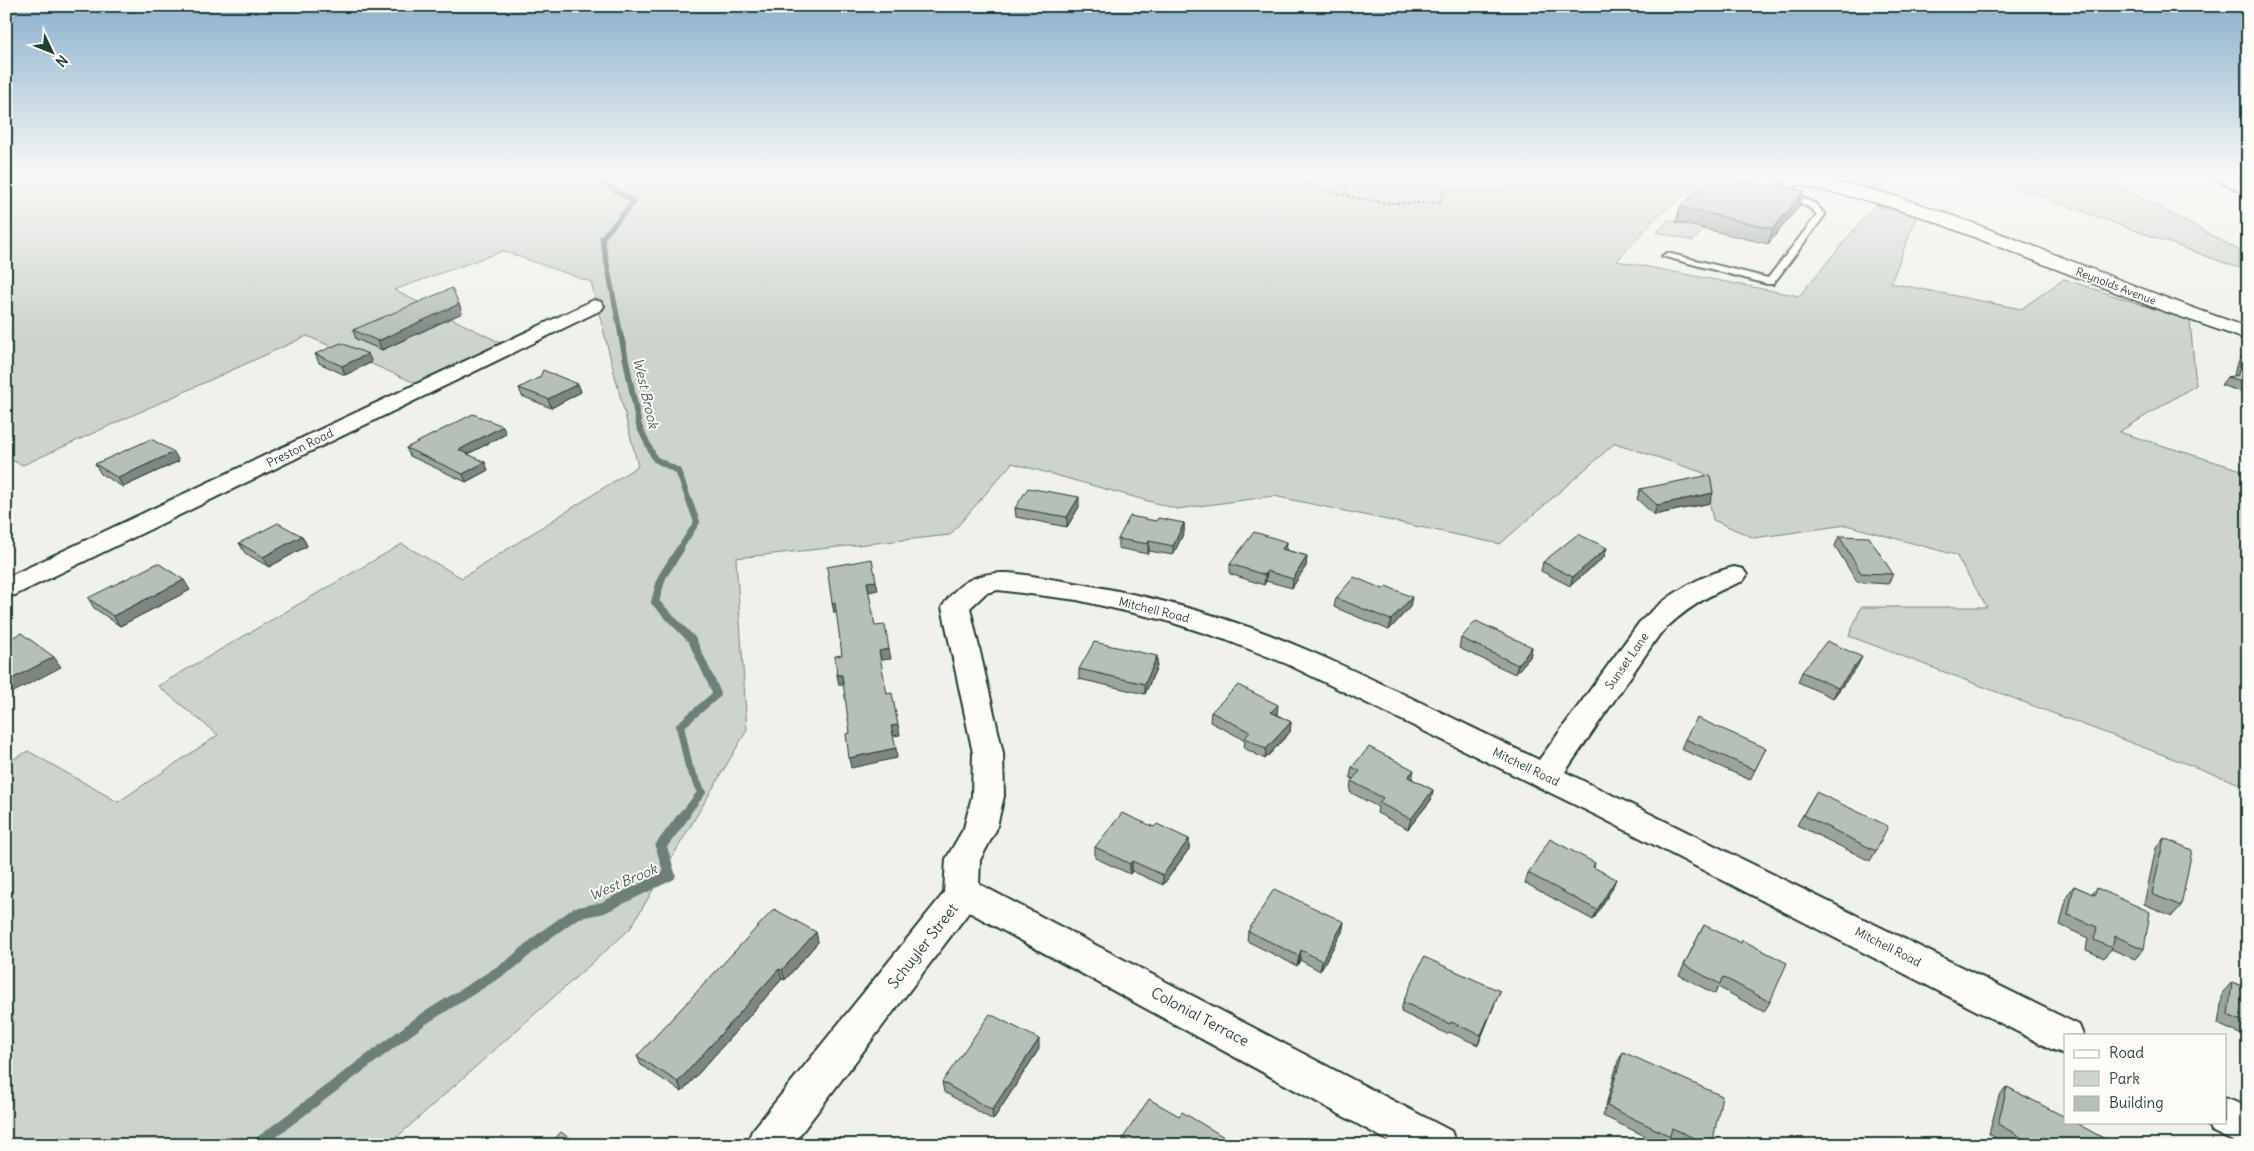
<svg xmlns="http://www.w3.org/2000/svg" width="2254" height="1151" font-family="Delius,sans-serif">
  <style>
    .green { fill: #cdd3cd; stroke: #768880 }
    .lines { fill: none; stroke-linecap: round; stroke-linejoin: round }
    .stream-far3 { stroke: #6c8077; stroke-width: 5 }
    .stream-far2 { stroke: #6c8077; stroke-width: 6 }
    .stream-far1 { stroke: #6c8077; stroke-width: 8 }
    .stream { stroke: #6c8077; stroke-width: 11 }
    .service-casing { stroke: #1f3d34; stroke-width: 4 }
    .minor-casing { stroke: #1f3d34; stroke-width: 4 }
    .tertiary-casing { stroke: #1f3d34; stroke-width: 3 }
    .path { stroke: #1f3d34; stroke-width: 2; stroke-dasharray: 2.5 2.5; stroke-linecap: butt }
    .service { fill: #fdfcf7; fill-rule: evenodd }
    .minor { fill: #fdfcf7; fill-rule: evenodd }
    .tertiary { fill: #fdfcf7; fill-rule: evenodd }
    .wall { fill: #9da49e; stroke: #1f3d34 }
    .shaded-wall { fill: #7f8681; stroke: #1f3d34 }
    .building { fill: #b6bfb8; stroke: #1f3d34 }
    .labels { text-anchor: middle; stroke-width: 4; stroke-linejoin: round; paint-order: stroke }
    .far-street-label { font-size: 11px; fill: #1f3d34; stroke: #fdfcf7 }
    .street-label { font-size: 12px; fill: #1f3d34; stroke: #fdfcf7 }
    .water-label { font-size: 14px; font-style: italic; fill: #455e56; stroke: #fdfcf7 }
    .near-street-label { font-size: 15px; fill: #1f3d34; stroke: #fdfcf7 }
  </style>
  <rect width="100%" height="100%" fill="#f0f1eb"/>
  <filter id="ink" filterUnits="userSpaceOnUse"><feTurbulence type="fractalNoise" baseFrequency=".02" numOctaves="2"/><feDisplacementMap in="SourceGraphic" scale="10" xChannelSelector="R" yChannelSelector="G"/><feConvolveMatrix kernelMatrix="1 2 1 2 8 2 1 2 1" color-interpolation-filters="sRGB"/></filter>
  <g filter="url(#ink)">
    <path class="green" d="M6,176h1703l-53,41 -39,44 182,35 75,-90 43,9 -26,68 130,26 43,-30 126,42 6,64 -77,47 129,40v315l-399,-151 12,-29h126l-31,-52 -110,-30 -92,13 -41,-18 -9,-47 -89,-30 -115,101 -226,-48 -97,13 -165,-46 -62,72 -214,23 11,172 -117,199 -242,216h-382v-382l22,-12 90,51 100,-67 -60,-49 244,-142 60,34 176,-112 -47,-184 -88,-31 -109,39 115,57 -82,41 -120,-52 -284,129 -17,-7z
      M1796,176h96l-11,18z
      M1956,176h144l139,74v18l-238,-86 -11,6z
      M1669,220l36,9 -12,12 -36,-9z"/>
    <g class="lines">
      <path class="stream-far3" d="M598,176v4l36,22 -32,36 20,103"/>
      <path class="stream-far2" d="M622,340l17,86 16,33 23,12 19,51 -18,28"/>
      <path class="stream-far1" d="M680,549l-18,28 -7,25 37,38 25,54 -37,32 9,41 13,25 -18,23"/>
      <path class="stream" d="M256,1145l166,-125 88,-55 34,-29 32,-23 26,-5 68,-33 -9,-29 24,-32"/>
      <defs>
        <path id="service" d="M1794,177l7,2 -10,12 26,14 8,10 -52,69h-6l-105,-28 5,-3 101,25 49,-63c-9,-12 -26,-13 -35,-24z"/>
        <path id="minor" d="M2213,176h20l15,7v12l-33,-16z
          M594,300l7,2 3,4 -3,4 -586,285 -9,2v-19z
          M1734,567l9,2 4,6 -4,6c-33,12 -60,29 -84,54l-94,137 514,253 4,10h-18v19l-14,-5 -453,-233 -311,-152 -61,-24 -62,-20 -87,-20 -79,-10 -12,3 -16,15 33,145 1,43 -8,34 -16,30 -1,24 472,247 6,14h-61l-427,-233 -177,233h-46l6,-14 192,-238 2,-34 18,-31 8,-32 1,-43 -31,-146c8,-12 17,-23 30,-28 27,-12 57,-3 85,1 85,13 172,36 250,70 79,34 155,73 232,110l100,-137c27,-27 58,-47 95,-56z
          M2225,1098l23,9v38h-7l-30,-14 -4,-9h18z"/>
        <path id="tertiary" d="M1775,176c76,0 153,30 224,57 83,31 164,66 249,94v13l-87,-30 -236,-92 -55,-17 -93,-21z"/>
      </defs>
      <use href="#service" class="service-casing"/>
      <use href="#minor" class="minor-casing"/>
      <use href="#tertiary" class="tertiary-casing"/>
      <path class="path" d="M1275,176l72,20 40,7h52l6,-12h58
        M1347,176v20
        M1447,176l29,6"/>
      <use href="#service" class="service"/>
      <use href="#minor" class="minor"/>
      <use href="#tertiary" class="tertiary"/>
    </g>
    <path class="wall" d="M1767,186l37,5 -5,15 -31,38 -92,-22 4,-15z
      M459,304l3,9 -80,37 -26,-11 -3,-9z
      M315,354l57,8 -27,13 -26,-12z
      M2241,357l7,4v33l-27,-9 6,-8 7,-1 2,-10z
      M578,384l3,8 -30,16 -29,-12 -3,-8z
      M506,434l-38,20 20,16 -22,12 -56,-26 -4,-8z
      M179,461l-56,26 -22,-13 -6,-10z
      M1640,489l70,14 -56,12 -17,-16z
      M1079,507l-12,20 -51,-10 -1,-9z
      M1156,521l28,2v9l-11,23 -24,-4 -1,3 -30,-6v-9z
      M302,536l5,10 -38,21 -24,-14 -6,-10z
      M1839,536l54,38 -5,10 -31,-2 -22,-36z
      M1287,542l-1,8 21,6 -1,10 -14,22 -26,-7 -2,4 -34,-11v-10z
      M1607,548l-3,9 -34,29 -29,-15 2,-9z
      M190,590l-70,36 -26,-18 -6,-10z
      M1336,598l74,9 -21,23 -55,-23z
      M1461,638l71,9 -2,10 -15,17 -56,-26z
      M1157,656v10l-12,28 -66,-15v-10z
      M1857,667l-24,31 -35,-16 4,-10z
      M1211,712l66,3 14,7 -1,10 -25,27 -21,-11 1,-8 -35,-18z
      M1685,739l81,9 -16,32 -69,-31z
      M1352,767l60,12 21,11 -2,10 -23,29 -31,-16 1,-6 -28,-15 1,-11 2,-2 -3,-2z
      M1816,792l60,59 -6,10 -73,-36z
      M1154,827l35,12v10l-26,36 -31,-14 -2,3 -35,-16v-11z
      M2164,838l17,68 -9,10 -28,-12 12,-56z
      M1595,863l-1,4 18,22 -19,31 -68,-37 3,-10z
      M2074,886l18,8 5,-6 47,61 -9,10 -24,-10 -7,9 -18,-8 2,-12 -28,-13 7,-29z
      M1344,922l-2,10 -22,39 -20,-11 -3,6 -50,-25 1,-10z
      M1704,925l66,77 -6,10 -46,-25 -3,7 -36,-19z
      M816,932l2,10 -33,38 -3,-1 -100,113 -41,-27 -4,-9z
      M2232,982l16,7v49l-30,-14 5,-32z
      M1500,991l-22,54 -29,-13 -2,2 -46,-22 2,-10z
      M1039,1049l-46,71 -49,-28 -2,-10z
      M1623,1052l86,93h-26l-15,-7 -3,7h-1l-61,-29 15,-55z
      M2007,1087l109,58h-107l-20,-11 10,-38z
      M1123,1138l106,7h-106z"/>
    <path class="shaded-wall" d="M1804,191l-5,15 -31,38 5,-15z
      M459,304l3,9 -80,37 -4,-9z
      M368,354l4,8 -27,13 -3,-9z
      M578,384l3,8 -30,16 -3,-9z
      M503,426l3,8 -44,23 -3,-7z
      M174,452l5,9 -56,26 -5,-9z
      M485,462l3,8 -22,12 -3,-8z
      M1713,493l-3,10 -56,12 3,-10z
      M1079,497v10l-12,20v-10z
      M1184,523v9l-11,23v-9z
      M302,536l5,10 -38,21 -6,-10z
      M1149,541v10l-1,3v-10z
      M1287,542l-1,9 -4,-2z
      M1607,548l-3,9 -34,29 3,-9z
      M1307,556l-1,10 -14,22 1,-9z
      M1267,571l-1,10 -2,4 1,-10z
      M184,580l6,10 -70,36 -7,-10z
      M876,581l2,9 -9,2 -2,-10z
      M1412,597l-2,10 -21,23 2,-10z
      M832,603h3l2,9 -3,1z
      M1532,647l-2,10 -15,17 3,-9z
      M889,649l2,10 -10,1 -2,-9z
      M1157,656v10l-12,28v-10z
      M54,657l7,10 -55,29v-14z
      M1862,657l-5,10 -24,31 5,-10z
      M837,675h5l2,10h-5z
      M1278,705l-1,10 -6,-3z
      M1291,722l-1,10 -25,27 1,-10z
      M898,725l2,10 -7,1 -2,-10z
      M896,748l1,10 -46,10 -2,-10z
      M1414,770l-2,10 -4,-3z
      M1433,790l-2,10 -23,29 3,-10z
      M1189,839v10l-26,36v-10z
      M1132,861v10l-2,3v-10z
      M1616,879l-4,10 -19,31 4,-10z
      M1344,922l-2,10 -22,39 2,-10z
      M816,932l2,10 -33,38 -3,-10z
      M1301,950l-1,10 -3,6 2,-10z
      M779,969l3,10 -100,113 -4,-10z
      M1500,991l-4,10 -18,44 3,-10z
      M1039,1039v10l-46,71 -1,-10z"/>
    <path class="building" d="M1712,176l55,10 3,-2 34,7 -31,38 -93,-22z
      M452,288l7,16 -81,37 -25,-11z
      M341,343l27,11 -26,12 -27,-12z
      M2241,357l7,4v22l-21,-6 11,-2z
      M543,370l35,14 -30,15 -29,-11 21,-11z
      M473,414l30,12 -44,24 26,12 -22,12 -57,-26z
      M151,439l23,13 -56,26 -23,-14z
      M1710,475l3,18 -56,12 -17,-16z
      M1028,488l51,9 -12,20 -52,-9z
      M1130,516l26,5 2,-3 26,5 -11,23 -24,-5 -1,3 -30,-5z
      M278,523l24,13 -39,21 -24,-14z
      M1254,532l33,10 -5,7 25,7 -14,23 -26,-8 -2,4 -35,-11z
      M1578,534l29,14 -34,29 -30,-15z
      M1839,536l30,1 24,37 -32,-1z
      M872,559l4,22 -9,1 8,44 10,-1 4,24 -10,2 8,43 5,-1 6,32 -7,1 5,22 -47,10 -3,-24 4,-1 -8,-58h-5l-2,-19 7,-1 -7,-52h-3l-5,-36z
      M158,563l26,17 -71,36 -25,-18z
      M1354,577l29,12 3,-3 26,11 -21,23 -55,-22z
      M1476,621l56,26 -14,18 -57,-27z
      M21,633l33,24 -48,25v-41z
      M1827,641l35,16 -24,31 -36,-16z
      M1094,642l63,14 -12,28 -66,-15z
      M1238,685l40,20 -7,7 20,10 -25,27 -21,-11 5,-6 -39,-20z
      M1697,718l69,30 -11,22 -70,-31z
      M1369,747l45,23 -6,7 25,13 -22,29 -32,-16 4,-5 -32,-17 9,-10 -8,-4z
      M1816,792l72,34 -12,25 -73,-36z
      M1122,813l32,14 3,-3 32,15 -26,36 -31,-14 -2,3 -35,-17z
      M2164,838l28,12 -11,56 -29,-12z
      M1550,839l45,24 -2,4 23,12 -19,31 -69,-37z
      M2074,886l21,9 2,-7 53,24 -6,37 -29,-13 -3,12 -18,-8 3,-13 -29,-12z
      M1274,889l70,33 -22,39 -21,-11 -2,6 -51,-25z
      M774,909l42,23 -34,38 -3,-1 -101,113 -41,-26z
      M1704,925l37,18 1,-3 45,23 -17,39 -47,-25 -3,7 -36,-19z
      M1424,957l76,34 -19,44 -30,-13 -1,2 -47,-22z
      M2232,982l16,7v35l-20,-9z
      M990,1014l49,25 -47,71 -50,-28z
      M1623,1052l99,44 -10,49h-3l-37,-17 -2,8 -63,-30z
      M2007,1087l58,30v5h9l42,23h-81l-37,-21z
      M1149,1099l30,17 3,-4 47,28 -3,5h-93l-10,-7z
      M561,1132l17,13h-29z"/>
  </g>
  <linearGradient id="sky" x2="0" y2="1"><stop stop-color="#8bb1cd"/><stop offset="0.52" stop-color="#f8f9f6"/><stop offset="1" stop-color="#f8f9f6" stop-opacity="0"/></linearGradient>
  <rect width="2254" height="337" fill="url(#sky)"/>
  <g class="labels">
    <g class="far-street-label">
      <text transform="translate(2116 286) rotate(21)" y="4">Reynolds Avenue</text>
    </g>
    <g class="street-label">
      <text transform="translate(300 448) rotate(-26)" y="4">Preston Road</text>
      <text transform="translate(1154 610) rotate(14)" y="4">Mitchell Road</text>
      <text transform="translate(1627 661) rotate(-55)" y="4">Sunset Lane</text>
      <text transform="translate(1526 767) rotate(26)" y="4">Mitchell Road</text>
      <text transform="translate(1888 947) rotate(27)" y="4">Mitchell Road</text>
    </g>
    <g class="water-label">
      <text transform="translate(646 393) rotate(77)" y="5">West Brook</text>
      <text transform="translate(623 882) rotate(-23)" y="5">West Brook</text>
    </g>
    <g class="near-street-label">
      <text transform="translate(923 946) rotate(-52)" y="5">Schuyler Street</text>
      <text transform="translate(1200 1017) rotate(28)" y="5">Colonial Terrace</text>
    </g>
  </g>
  <rect width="2254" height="1151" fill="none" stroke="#fdfcf7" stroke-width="25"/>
  <rect x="12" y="12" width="2229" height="1126" fill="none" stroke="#1f3d34" stroke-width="2" filter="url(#ink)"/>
  <rect x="2064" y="1034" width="162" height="90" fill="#fdfcf7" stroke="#a4b0a9"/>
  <rect x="2074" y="1050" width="25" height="8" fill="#fdfcf7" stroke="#a4b0a9"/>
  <text x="2109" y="1058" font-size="15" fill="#1f3d34">Road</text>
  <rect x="2074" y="1071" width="25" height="15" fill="#cdd3cd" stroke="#a4b0a9"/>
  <text x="2109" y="1084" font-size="15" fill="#1f3d34">Park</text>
  <rect x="2074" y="1096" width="25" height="15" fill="#b6bfb8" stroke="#a4b0a9"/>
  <text x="2109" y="1108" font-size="15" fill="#1f3d34">Building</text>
  <g transform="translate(52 52) rotate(133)" stroke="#fdfcf7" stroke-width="4" paint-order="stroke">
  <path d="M0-4L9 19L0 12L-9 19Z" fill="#1f3d34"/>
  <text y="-8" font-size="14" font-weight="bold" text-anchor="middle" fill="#1f3d34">N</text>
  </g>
</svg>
